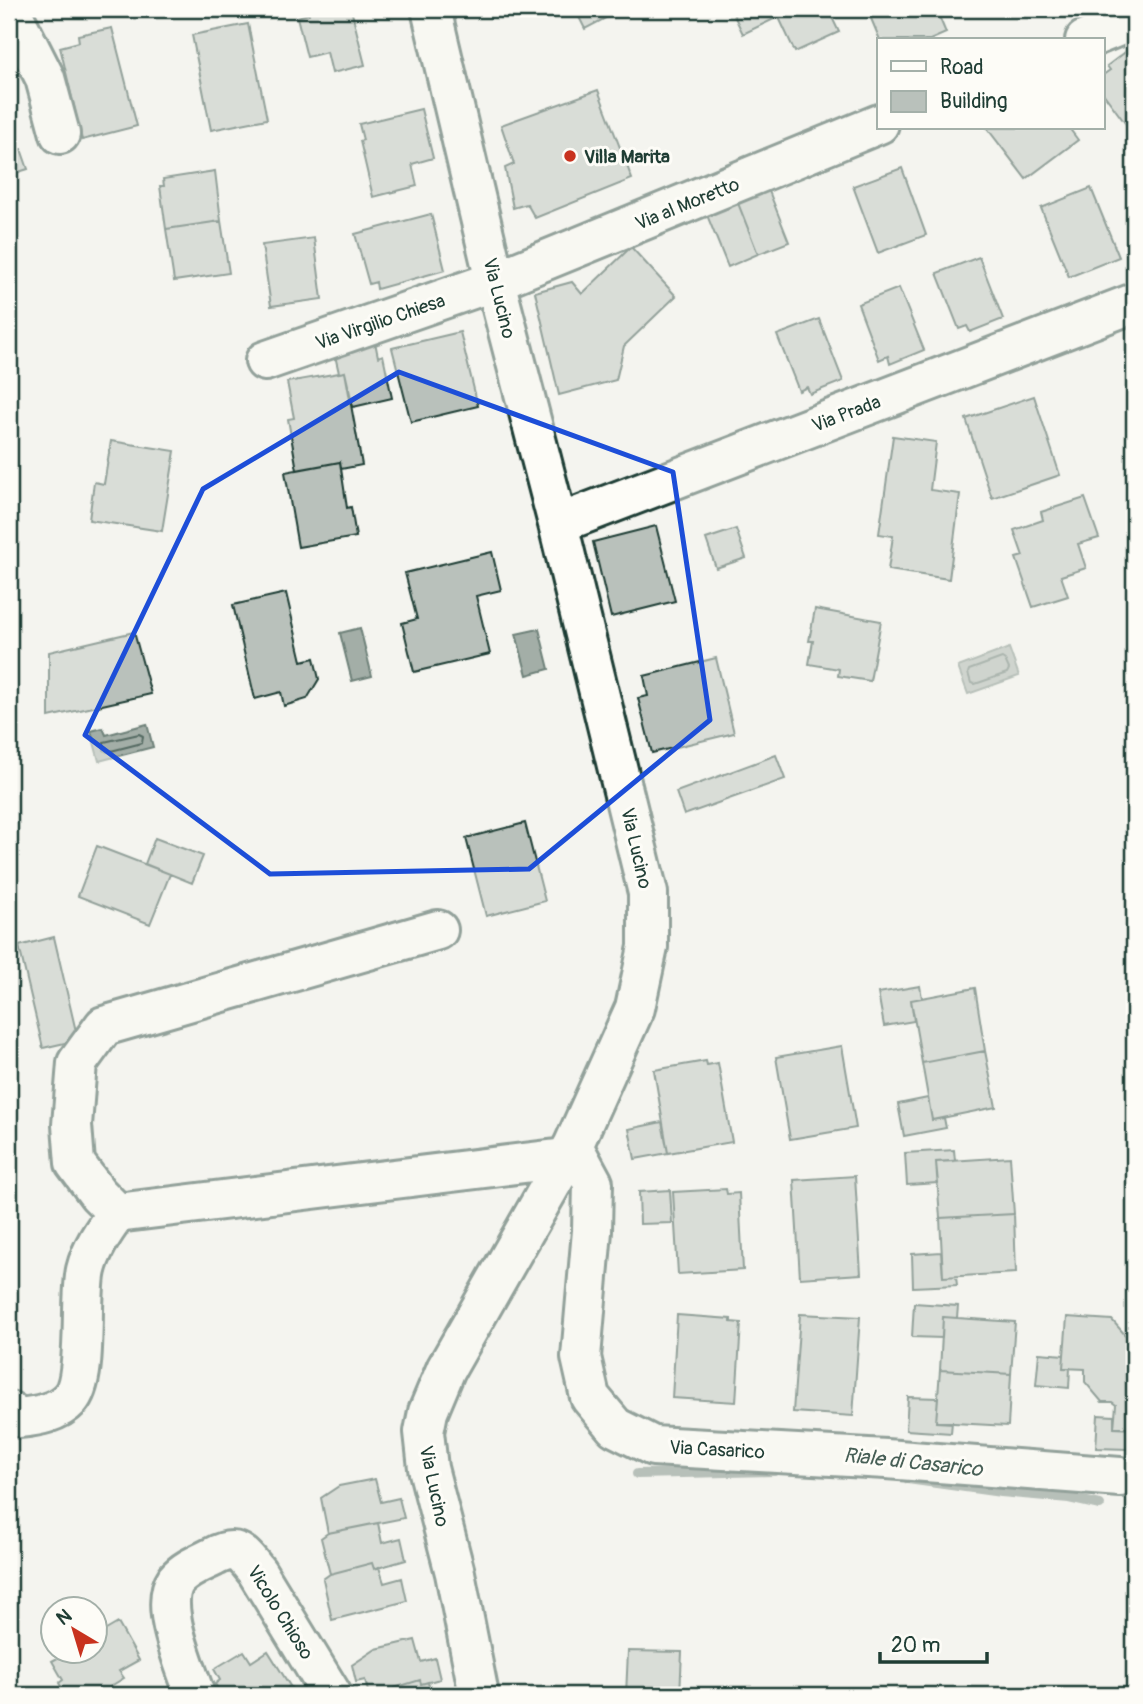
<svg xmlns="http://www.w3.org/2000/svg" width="1143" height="1704" font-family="Pangolin,sans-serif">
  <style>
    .water { fill: #a3aea7; stroke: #6e8179; stroke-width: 2 }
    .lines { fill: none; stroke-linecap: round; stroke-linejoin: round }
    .shore { stroke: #546a62; stroke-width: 2 }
    .stream { stroke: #6e8179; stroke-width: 10 }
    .building { fill: #b9c1bb; stroke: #1f3d34; stroke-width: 2 }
    .minor-casing { stroke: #1f3d34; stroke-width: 44 }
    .minor { stroke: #fdfcf7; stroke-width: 38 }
    .marked { fill: none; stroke: #1d4ed8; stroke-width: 5; stroke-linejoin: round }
    .poi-dot { fill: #c8321e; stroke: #fdfcf7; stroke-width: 2.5 }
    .labels { text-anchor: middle; stroke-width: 6; stroke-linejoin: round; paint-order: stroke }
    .poi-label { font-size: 19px; font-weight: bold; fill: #1f3d34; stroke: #fdfcf7; text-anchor: start }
    .street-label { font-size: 19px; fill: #1f3d34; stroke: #fdfcf7 }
    .water-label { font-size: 21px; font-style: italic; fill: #475f56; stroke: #fdfcf7 }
  </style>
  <rect width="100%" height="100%" fill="#f4f4ef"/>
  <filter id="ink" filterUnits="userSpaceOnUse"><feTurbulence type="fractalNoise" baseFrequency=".0143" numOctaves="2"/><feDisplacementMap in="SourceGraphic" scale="14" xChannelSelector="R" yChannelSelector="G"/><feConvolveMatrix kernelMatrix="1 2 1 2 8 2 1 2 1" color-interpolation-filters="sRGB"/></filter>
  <g filter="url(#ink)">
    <path class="water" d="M360,628l12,48 -20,5 -12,-48z
      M539,629l10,40 -22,6 -11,-41z
      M1009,648l10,28 -51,18 -10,-27z
      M147,724l6,23 -54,14 -8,-30 12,-3 3,7z"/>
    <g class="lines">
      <path class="shore" d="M1002,658l3,2 4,9 -2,4 -32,11 -4,-1 -3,-10 1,-3z
        M139,734l4,2 -1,7 -35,9 -3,-2v-8z"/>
      <path class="stream" d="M637,1474l137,-3
        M908,1479l93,13 68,6 31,7"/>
    </g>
    <path class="building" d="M308,9h43l14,56 -33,8 -5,-21 -20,5 -10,-40 12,-3z
      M575,9h46v1l-36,19z
      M731,9h39l4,10 -31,15z
      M775,9h53l11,23 -44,20z
      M867,9h69l10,24 -16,7h-50z
      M248,24l19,95 -56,11 -19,-95z
      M112,28l25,98 -55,14 -22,-93 19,-5 -1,-7z
      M1132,47l2,3v85l-31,-42v-18l7,-5 -3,-4z
      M598,90l34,89 -97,39 -8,-14 -14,4 -8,-40 9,-4 -13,-39z
      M421,109l12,49 -21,6 5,22 -44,11 -13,-56 3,-1 -4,-16z
      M987,128h82l9,12 -52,39z
      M9,132l6,19 6,-2 7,20 -19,6z
      M902,168l24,67 -48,18 -25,-67z
      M215,171l6,50 -55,8 -6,-43h4l-1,-7z
      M767,186l22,56 -31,12 -22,-56z
      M1091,188l28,69 -50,20 -28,-69z
      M736,198l22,56 -30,13 -23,-57z
      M431,214l14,56 -68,19 -1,-7 -7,2 -14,-50z
      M221,221l8,52 -55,8 -8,-52z
      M314,238l8,61 -51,7 -9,-61z
      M631,247l45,49 -52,50 -8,34 -57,15 -24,-103 37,-10 10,12z
      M979,257l24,62 -33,13 -3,-6 -8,3 -22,-56z
      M899,288l25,62 -34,14 -2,-8 -9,4 -21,-56z
      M819,319l24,62 -33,13 -3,-7 -8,4 -22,-56z
      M460,332l18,74 -67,16 -19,-74z
      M375,342l3,15 5,-2 9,43 -39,9 -8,-35 -6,1 -5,-22z
      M345,372l17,93 -21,4 -1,-7 -43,8 -9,-51 6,-1 -7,-36z
      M1034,396l26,79 -68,23 -26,-79z
      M893,436l43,6 -6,48 30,4 -11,85 -61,-9 5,-34 -14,-2z
      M111,441l64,10 -13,80 -73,-11 5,-38 10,2z
      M340,462l7,46 4,-1 5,30 -58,10 -13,-75z
      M1085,498l14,40 -21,6 8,24 -25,8 7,20 -35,11 -17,-49 7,-2 -9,-26 29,-10 -2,-8z
      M656,526l19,75 -64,16 -18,-75z
      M736,529l10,29 -30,10 -10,-29z
      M492,552l9,38 -25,6 14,58 -76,18 -12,-49 15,-4 -12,-46z
      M286,593l16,68 12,-3 5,21 -12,20 -23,7 -3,-14 -26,7 -22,-94z
      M815,609l66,12 -11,60 -32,-5 1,-7 -30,-5 4,-23h-4z
      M134,632l17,62 -102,23v-65z
      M716,658l18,75 -82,20 -14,-55 10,-2 -4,-20z
      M776,755l9,24 -101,36 -8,-23z
      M525,823l20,78 -59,15 -20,-78z
      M155,838l48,18 -11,27 -47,-19z
      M97,846l73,28 -20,50 -72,-28z
      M54,937l24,103 -35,8 -24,-102z
      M920,986l2,12 -11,2 3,21 -30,5 -6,-33z
      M975,988l10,63 -63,12 -11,-63z
      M842,1046l14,82 -66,11 -14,-82z
      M985,1051l11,56 -64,13 -10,-57z
      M706,1061l1,4 11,-2 14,79 -64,11 -14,-83z
      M928,1098l4,22 12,-2 2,10 -42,8 -6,-32z
      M662,1122l6,31 -33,6 -6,-30z
      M954,1150l1,11 -19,1 2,21 -31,2 -2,-32z
      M1010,1157l4,57 -74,4 -4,-56z
      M855,1176l6,98 -61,4 -6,-98z
      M726,1189l1,5 12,-1 4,77 -65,4 -5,-82z
      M670,1190l2,33 -32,1 -1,-32z
      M1014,1214l2,59 -73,4 -3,-59z
      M941,1252l2,25h13l1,8 -44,2 -1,-33z
      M914,1303l44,3 -1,12 -14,-1 -1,21 -30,-1z
      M800,1314l60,3 -7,99 -60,-4z
      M677,1315l54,4v3l10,1 -5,79 -64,-4z
      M943,1317l72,5 -4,52 -71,-4z
      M1067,1317l45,3 22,25v84l-20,-1 2,-23 -4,-3h-10l-17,-20v-13l-22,-1z
      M1039,1353l25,2 -1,13h7l-1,20 -33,-3z
      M940,1370l71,4 -3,52 -72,-4z
      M908,1397l30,1 -2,24h16l-1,11 -45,-3z
      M1098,1415l16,1v12h15l-1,21 -32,-1z
      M375,1479l6,23 18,-4 5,20 -76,15 -7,-35 18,-12z
      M378,1523l4,20 19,-5 5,22 -32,9 -2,-6 -42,11 -9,-36 7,-5z
      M372,1563l2,6 5,-2 5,16 18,-5 5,23 -75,19 -9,-41 7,-5z
      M118,1623l21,37 -20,11 5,7 -13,8 6,9h-51l-7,-12 4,-3 -11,-19 17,-9h25v-15z
      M415,1640l6,22 14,-4 5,21 -19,5 -1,-4 -26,8v3l-16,4h-9l-4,-15 -9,2 -4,-17 24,-16z
      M244,1651l7,11 17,-11 22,35 -14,9h-54l-7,-11 5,-4 -6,-11z
      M628,1651l54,1 -2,43h-54z
      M420,1680l1,4 7,-2 3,13h-48l11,-4v-3z
      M290,1686l6,9h-20z"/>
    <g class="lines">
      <defs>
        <path id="minor" d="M10,9l35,69 15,56
          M431,9l64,272 63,243 90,369v54l-13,61 -62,138 -127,223 -18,43 -4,20 4,36 27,105 24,122
          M1085,40l49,-20
          M265,361l230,-80 384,-157
          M558,524l576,-221
          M573,1146l20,37 -1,48 -11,126 9,40 25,30 38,19 233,13 234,18
          M117,1213l-19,-19 -23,-31 -3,-38 5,-62 27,-37 334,-96
          M9,1411l11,7c17,-2 37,-5 50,-19 19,-21 9,-99 16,-129 5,-21 18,-40 31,-57l448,-55
          M195,1695c-9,-28 -37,-89 -19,-115 9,-11 25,-17 37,-23 24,-13 29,-4 44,15l75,123"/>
      </defs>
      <use href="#minor" class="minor-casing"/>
      <use href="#minor" class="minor"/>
    </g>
  </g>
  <path d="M0 0H1143V1704H0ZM399,372l274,100 37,248 -181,149 -259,5 -185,-139 118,-246z" fill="#f4f4ef" fill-opacity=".55" fill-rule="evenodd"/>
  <path class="marked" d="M399,372l274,100 37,248 -181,149 -259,5 -185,-139 118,-246z"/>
  <circle class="poi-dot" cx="570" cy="156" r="7"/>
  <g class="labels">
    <g class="poi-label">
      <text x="584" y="163">Villa Marita</text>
    </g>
    <g class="street-label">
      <text transform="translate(687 203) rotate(-22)" y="7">Via al Moretto</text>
      <text transform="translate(500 298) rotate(76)" y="7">Via Lucino</text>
      <text transform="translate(380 321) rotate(-19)" y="7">Via Virgilio Chiesa</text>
      <text transform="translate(846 413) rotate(-21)" y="7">Via Prada</text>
      <text transform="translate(637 848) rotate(77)" y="7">Via Lucino</text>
      <text transform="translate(717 1449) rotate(3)" y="7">Via Casarico</text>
      <text transform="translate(435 1486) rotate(78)" y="7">Via Lucino</text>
      <text transform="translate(281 1612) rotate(58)" y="7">Vicolo Chioso</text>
    </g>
    <g class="water-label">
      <text transform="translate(913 1462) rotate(6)" y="7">Riale di Casarico</text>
    </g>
  </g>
  <rect width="1143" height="1704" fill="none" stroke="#fdfcf7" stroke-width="35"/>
  <rect x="18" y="18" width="1108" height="1669" fill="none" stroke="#1f3d34" stroke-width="2.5" filter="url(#ink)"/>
  <rect x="877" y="38" width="228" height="91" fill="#fdfcf7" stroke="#a4b0a9" stroke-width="2"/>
  <rect x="891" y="61" width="35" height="10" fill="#fdfcf7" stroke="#a4b0a9" stroke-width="2"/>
  <text x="940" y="74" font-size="21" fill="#1f3d34">Road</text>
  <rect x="891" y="91" width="35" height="21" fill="#b9c1bb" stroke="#a4b0a9" stroke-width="2"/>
  <text x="940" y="108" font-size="21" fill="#1f3d34">Building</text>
  <g transform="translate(74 1630) rotate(322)"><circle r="33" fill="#fdfcf7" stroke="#a4b0a9" stroke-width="2"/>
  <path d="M0-5L12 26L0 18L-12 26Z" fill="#c8321e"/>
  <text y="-10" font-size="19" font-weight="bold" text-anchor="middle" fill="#1f3d34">N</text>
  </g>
  <path d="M880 1652v10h107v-10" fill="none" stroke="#1f3d34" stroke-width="3.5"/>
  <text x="891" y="1652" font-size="21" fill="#1f3d34" stroke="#fdfcf7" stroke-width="5" paint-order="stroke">20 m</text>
</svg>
